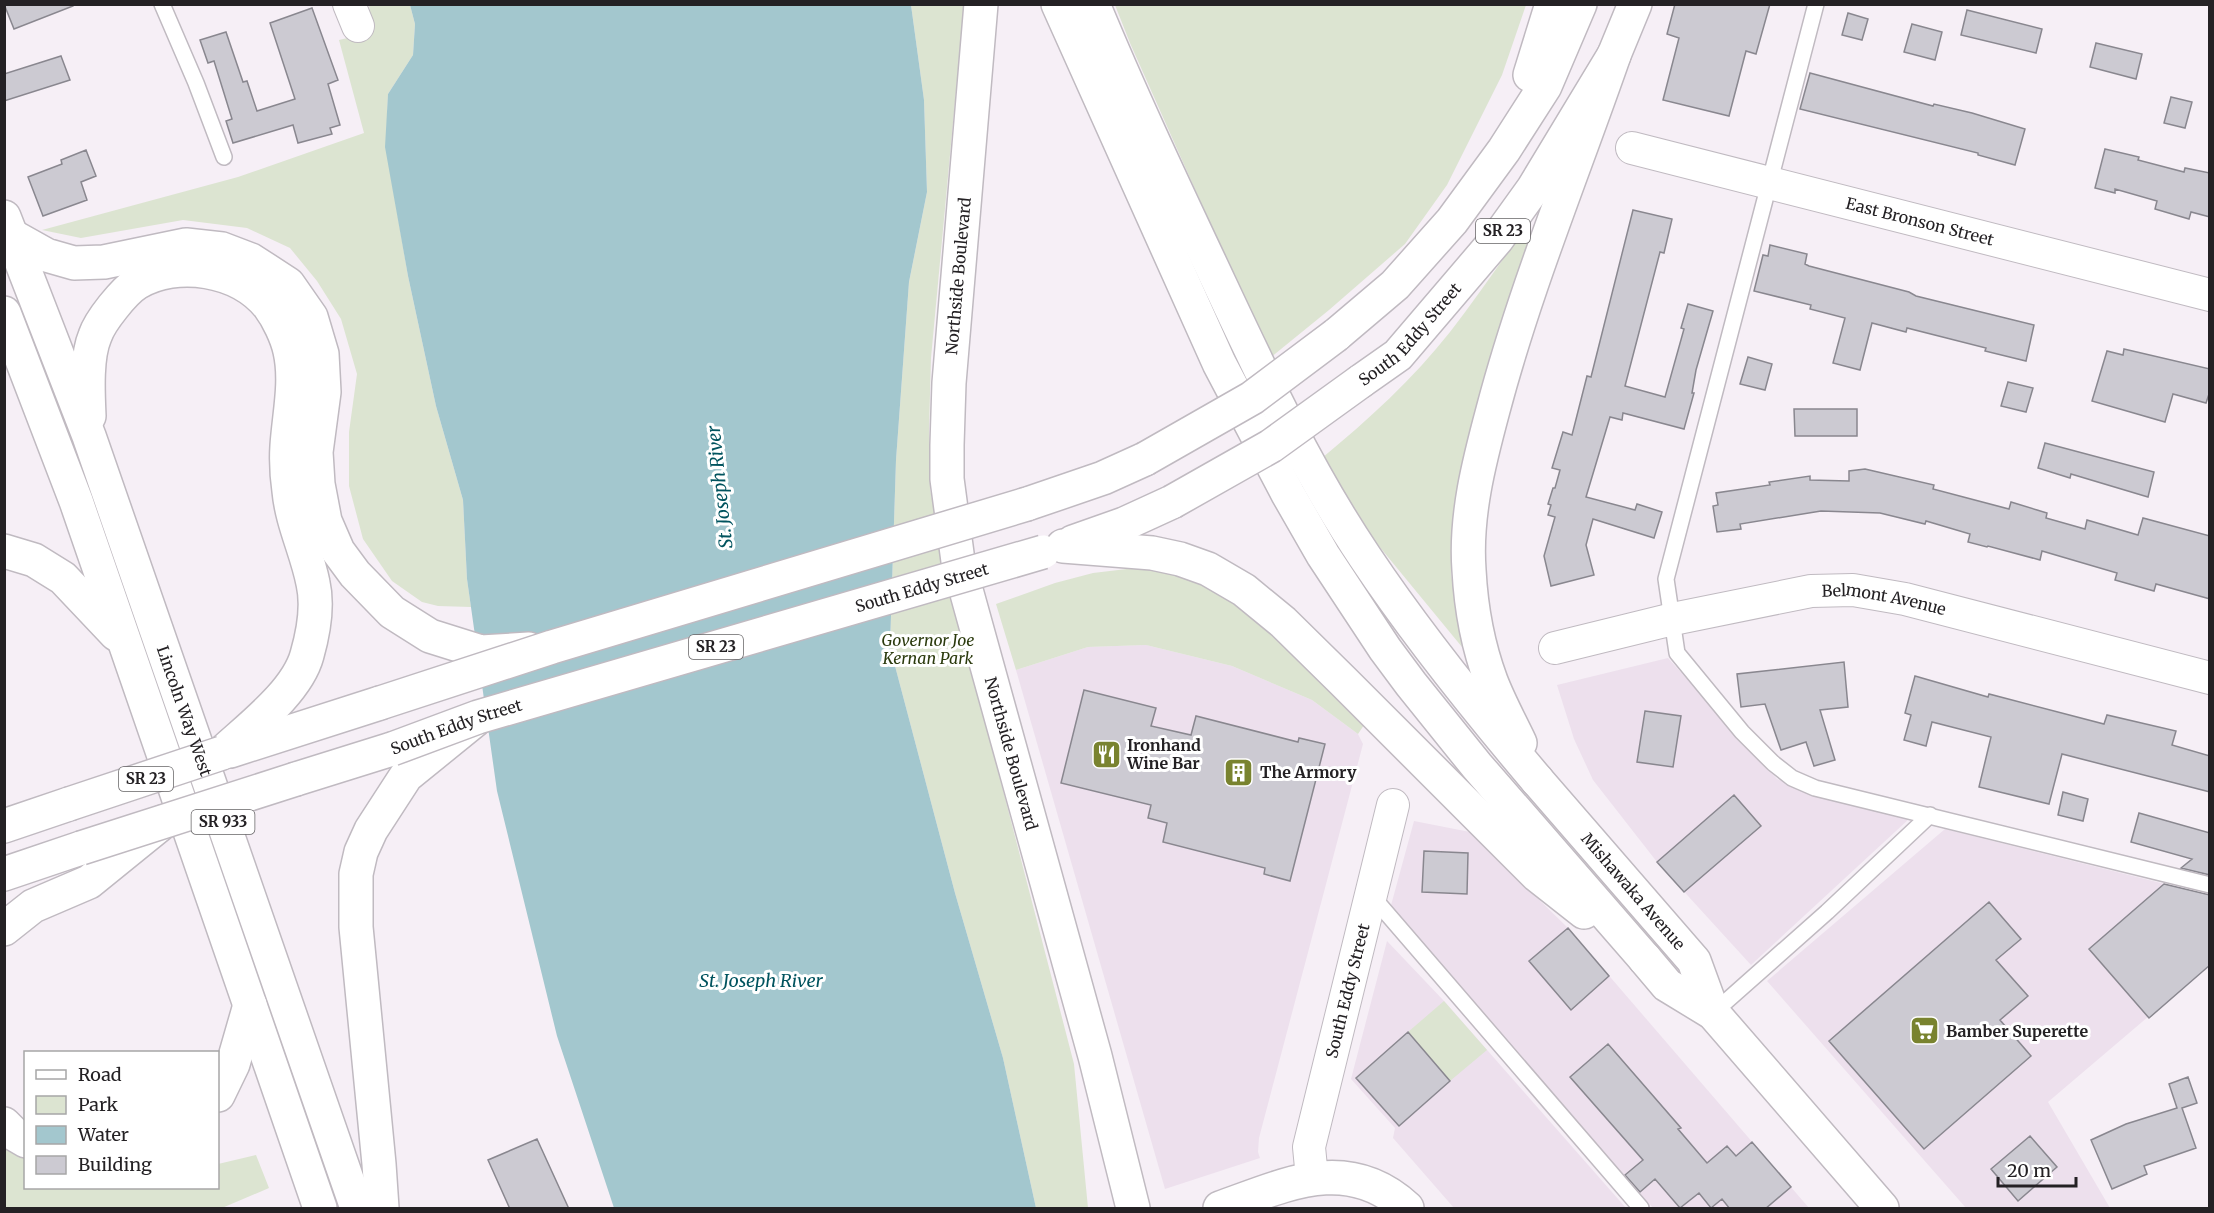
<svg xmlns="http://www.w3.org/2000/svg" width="2214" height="1213" font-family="Merriweather,serif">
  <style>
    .built { fill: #ede0ed }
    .green { fill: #dce4d1 }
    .water { fill: #a3c7ce }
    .building { fill: #cccad2; stroke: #89878f; stroke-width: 1.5 }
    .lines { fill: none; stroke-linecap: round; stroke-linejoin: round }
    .lane-casing { stroke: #c0bac1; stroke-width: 18 }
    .street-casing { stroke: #c0bac1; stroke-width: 34 }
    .secondary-casing { stroke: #c0bac1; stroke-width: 36 }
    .primary-casing { stroke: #c0bac1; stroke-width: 36 }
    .lane { stroke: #fff; stroke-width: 15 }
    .street { stroke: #fff; stroke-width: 32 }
    .secondary { stroke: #fff; stroke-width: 33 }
    .primary { stroke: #fff; stroke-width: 33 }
    .primary-bridge-casing { stroke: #c0bac1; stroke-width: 36; stroke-linecap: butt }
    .primary-bridge { stroke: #fff; stroke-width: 33 }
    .labels { text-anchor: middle; stroke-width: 6; stroke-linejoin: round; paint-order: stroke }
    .shield { fill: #fff; stroke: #666466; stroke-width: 1.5 }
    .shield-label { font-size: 15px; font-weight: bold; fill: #242124 }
    .street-label { font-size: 16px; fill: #242124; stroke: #fff }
    .park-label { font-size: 16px; font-style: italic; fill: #2b3a0d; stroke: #fff }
    .poi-label { font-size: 16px; font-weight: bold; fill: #242124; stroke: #fff; text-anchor: start }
    .water-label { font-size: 18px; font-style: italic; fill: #00535e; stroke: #fff }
  </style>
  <rect width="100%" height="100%" fill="#f6eff6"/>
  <path class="built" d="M1146,645l86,21 80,34 46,34 5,10 -104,394 -1,14 2,6 -95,31 -149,-519 72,-23z
    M1668,658l109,121 41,16 91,24 -158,146 -94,-103 -64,-82 -19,-41 -17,-54z
    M1414,821l56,11 98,96 241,280h-156l-263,-299z
    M1945,829l264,66v70l-161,137 62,106h-144l-199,-227z
    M1387,941l57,60 182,207h-172l-61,-70 2,-10 -44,-49z"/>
  <path class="green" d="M369,5h41l5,19 -2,31 -25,39 -2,53 22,129 28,130 27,94 4,79 4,28 -33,-1 -16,-4 -30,-21 -29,-42 -14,-53v-54l8,-58 -16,-55 -24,-38 -27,-33 -43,-20 -64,-8 -102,18 -39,-8 196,-53 126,-44 -25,-93 34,-8z
    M911,5h53l-33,353 -2,72 1,59 16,81 128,494 14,144h-52l-33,-150 -48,-165 -65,-246 6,-187 13,-178 18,-90 -3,-92z
    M1115,5h411l-24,70 -55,110 -42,59 -76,66 -59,48 -140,-315z
    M1521,234l11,3 -19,53 -53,185 -8,48 -1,50 11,74 -93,-113 -47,-76c46,-38 91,-79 128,-126 25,-32 47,-65 71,-98z
    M1135,568l41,3 70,37 120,114 -8,12 -46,-34 -80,-34 -86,-21 -58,2 -72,23 -20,-66 59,-21 38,-10z
    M1444,1001l43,49 -37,31 -42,-49z
    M4,1138l21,14 1,36h192v-24l38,-9 13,33 -47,20h-217z"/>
  <path class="water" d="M410,5h501l13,95 3,92 -18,90 -13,178 -6,187 65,246 48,165 33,150h-422l-57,-172 -60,-245 -30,-212 -4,-79 -27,-94 -28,-130 -23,-129 3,-53 25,-39 2,-31z"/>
  <path class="building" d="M4,4h69v2l-59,23z
    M1675,4h95l-14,50 -10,-3 -17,65 -66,-16 16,-62 -12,-4z
    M312,8l26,72 -10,4 12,41 -10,3 2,6 -34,9 -5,-18 -60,18 -7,-22 6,-2 -18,-58 -6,2 -8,-23 26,-8 17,50 4,-1 10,30 38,-12 -25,-76z
    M1967,10l75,19 -6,24 -75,-18z
    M1848,13l20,6 -6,21 -20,-5z
    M1912,24l30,8 -7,28 -31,-8z
    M2096,43l46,11 -6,25 -46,-12z
    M61,56l9,24 -66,21v-27z
    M1810,73l123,33 1,-2 38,9 53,16 -10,36 -37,-10v-2l-178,-44z
    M2171,97l21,5 -7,26 -21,-5z
    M2105,149l34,8 -1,3 46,12 1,-4 25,5v44l-19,-5 -2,7 -34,-10 2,-8 -42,-12v4l-20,-5z
    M86,150l10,26 -15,6 6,18 -44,16 -15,-39 34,-13 -1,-4z
    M1633,210l39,9 -8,34 -4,-1 -35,134 40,11 19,-68 -3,-1 7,-24 25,7 -17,59 -4,23h2l-10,36 -61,-16 -1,7 -12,-3 -24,80 49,13 2,-6 25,8 -8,26 -61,-19 -7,26 8,30 -43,11 -7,-30 11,-39 -7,-2 3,-10 -3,-1 5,-16h2l5,-18 -8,-2 11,-36 9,3 15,-59 4,1z
    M1770,245l37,9 -2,10 4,2 100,26 7,4 118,29 -8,36 -41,-10 1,-3 -79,-20 -1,4 -34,-9 -12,47 -27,-7 12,-45 -35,-9 1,-4 -57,-14 9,-36 5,1z
    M2124,349l86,20v22l-4,12 -33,-9 -8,28 -73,-21 15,-50 16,4z
    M1748,357l24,7 -7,26 -25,-6z
    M2008,382l25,6 -7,24 -25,-6z
    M1794,409h63v27h-62z
    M2045,443l109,29 -6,25 -77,-23 -1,4 -32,-10z
    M1865,469l69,16 -1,4 76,20 2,-7 36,11 -1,5 39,11 2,-9 51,15 5,-17 67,18v63l-54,-15 -2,7 -39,-11 2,-7 -75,-22 -2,9 -52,-14 -1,1 -19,-5 2,-8 -44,-13 -1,3 -45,-11 -59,-2 -81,13 1,5 -24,3 -4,-26 5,-1 -2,-12 54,-8 -1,-3 41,-6v4l39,1v-10z
    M1844,662l4,45 -28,3 15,50 -21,6 -8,-24 -25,8 -16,-46 -24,3 -4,-33z
    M1915,676l73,21 1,-3 115,30 3,-9 69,16 -4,14 38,11v36l-148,-38 -13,50 -70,-17 12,-50 -59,-15 -6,24 -22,-6 7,-25 -6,-2z
    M1084,690l72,18 -5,18 40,9 5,-19 102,26 1,-4 26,6 -35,137 -26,-7 1,-6 -102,-26 4,-19 -19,-5 3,-13 -90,-22z
    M1645,711l36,5 -8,51 -36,-5z
    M2063,792l25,7 -5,22 -25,-6z
    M1734,795l27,31 -77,66 -27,-30z
    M2139,813l71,20v42l-29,-7 11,-9 -61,-17z
    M1424,851l44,2 -1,41 -45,-2z
    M2164,884l46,11v70l-61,53 -60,-69z
    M1989,902l32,37 -25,21 32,36 -28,24 31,36 -107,93 -95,-108z
    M1568,928l41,48 -38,34 -42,-49z
    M1408,1032l42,49 -51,45 -43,-48z
    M1608,1044l73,84 -3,1 29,34 20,-17 9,10 16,-14 39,45 -26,22h-35l-8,-10 -11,9 -12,-15 -19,15 -25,-29 -15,13 -15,-17 18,-15 -73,-83z
    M2188,1077l9,26 -15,5 14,40 -52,18 3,8 -35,15 -21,-49 35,-16 51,-16 -8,-24z
    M2030,1136l27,31 -39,34 -27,-32z
    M537,1139l32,70h-59l-22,-49z"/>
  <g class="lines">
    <defs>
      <path id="lane" d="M162,4l34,79 28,74
        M1816,4l-150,575 11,74 65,79 31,31 19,15 23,10 395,97
        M1371,895l270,313
        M1713,1013l114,-101 103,-97"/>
      <g id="street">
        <path d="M349,4l9,22"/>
        <path id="s1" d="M1632,148l578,147"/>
        <path id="s2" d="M1555,648l118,-29 138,-28 42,-1 52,9 305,79"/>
        <path id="s3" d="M1312,1178l-3,-31 84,-342"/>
      </g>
      <g id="secondary">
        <path id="s4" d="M981,4l-32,379 -2,62v34l11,82 137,495 38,152"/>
        <path id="s5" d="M1537,780l157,181 19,52"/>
        <path d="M1645,959l22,26 46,28 169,195"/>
        <path d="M1220,1208c65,-23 127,-55 187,0"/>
      </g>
      <g id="primary">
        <path d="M1058,4l161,359 69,131 35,61 62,94 26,35 66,82 168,193"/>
        <path d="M1093,4c36,87 76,172 116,257 47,100 94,204 156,296 52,78 111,151 172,223"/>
        <path d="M1530,75l22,-71"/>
        <path id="s6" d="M4,217l85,219 268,772"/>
        <path d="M12,236l34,19 28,8 30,-1 82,-17 36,4 29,11 37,24 23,33 11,37 2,38 -8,60 2,32 7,37 13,30 17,23 37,38 38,24 51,16 48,-3"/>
        <path d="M4,313l72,188 244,707"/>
        <path d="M1336,335l59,-50 57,-64 52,-71 41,-64 35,-82"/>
        <path id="s7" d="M1361,381l37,-26 99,-116 36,-50 81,-134 21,-51"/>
        <path d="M89,416c-1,-23 -3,-59 6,-80 5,-15 29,-45 42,-53 40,-24 102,-14 132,23 9,12 18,31 21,45 7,31 -1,64 -3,95 -1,15 0,31 2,45 3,32 18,61 24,92 5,22 0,51 -6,72 -10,37 -57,72 -85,98"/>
        <path d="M1027,504l76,-26 42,-19"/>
        <path d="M1073,542l51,-18 48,-22"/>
        <path d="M1063,546l89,7 28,6 28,10 36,21 39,32 61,60 193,193 47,37"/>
        <path d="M4,551l30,9 29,18 53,56"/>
        <path d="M1520,743c-10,-21 -21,-41 -29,-62 -13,-35 -20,-73 -22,-111 -4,-54 10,-108 24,-160 32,-121 80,-237 121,-355"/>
        <path d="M230,751l150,-48"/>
        <path d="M296,779l96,-30"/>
        <path d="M4,826l65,-22"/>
        <path d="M4,874l77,-26"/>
        <path d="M4,929l29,-23 56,-24 74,-60"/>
        <path d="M218,1095l15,-31 17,-59"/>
        <path d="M4,1124l10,10 12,7"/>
        <path d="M382,1208l-3,-44 -23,-237v-53l5,-22 10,-22 35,-54 69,-56"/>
      </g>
    </defs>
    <use href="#lane" class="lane-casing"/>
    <use href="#street" class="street-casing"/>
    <use href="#secondary" class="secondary-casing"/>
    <use href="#primary" class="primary-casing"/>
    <use href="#lane" class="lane"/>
    <use href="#street" class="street"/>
    <use href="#secondary" class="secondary"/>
    <use href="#primary" class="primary"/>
    <defs>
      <g id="primary-bridge">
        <path d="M1145,459l107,-61 84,-63"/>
        <path d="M1172,502l99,-56 90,-65"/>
        <path d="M380,703l172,-56 475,-143"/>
        <path id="s8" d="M392,749l86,-32 565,-165"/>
        <path d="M69,804l153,-51"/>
        <path d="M81,848l215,-69"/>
      </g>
    </defs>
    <use href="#primary-bridge" class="primary-bridge-casing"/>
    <use href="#primary-bridge" class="primary-bridge"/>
  </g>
  <defs>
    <symbol id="restaurant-square" viewBox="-11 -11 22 22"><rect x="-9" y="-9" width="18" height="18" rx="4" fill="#79832f" stroke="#fff"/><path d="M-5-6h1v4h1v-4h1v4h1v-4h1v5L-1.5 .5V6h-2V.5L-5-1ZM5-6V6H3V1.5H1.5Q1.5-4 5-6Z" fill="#fff"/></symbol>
    <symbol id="building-square" viewBox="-11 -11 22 22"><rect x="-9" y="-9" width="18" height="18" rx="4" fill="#79832f" stroke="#fff"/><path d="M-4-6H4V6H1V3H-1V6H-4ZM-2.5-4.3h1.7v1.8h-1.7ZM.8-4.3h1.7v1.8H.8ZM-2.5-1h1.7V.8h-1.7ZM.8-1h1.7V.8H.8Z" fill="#fff"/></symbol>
    <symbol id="supermarket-square" viewBox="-11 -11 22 22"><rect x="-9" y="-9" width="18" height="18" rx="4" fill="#79832f" stroke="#fff"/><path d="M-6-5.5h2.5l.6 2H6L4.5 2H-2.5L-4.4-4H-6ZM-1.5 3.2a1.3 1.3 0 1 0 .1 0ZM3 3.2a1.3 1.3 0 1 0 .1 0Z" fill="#fff"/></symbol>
  </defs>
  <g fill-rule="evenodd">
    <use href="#restaurant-square" x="1090" y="738" width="33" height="33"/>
    <use href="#building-square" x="1222" y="756" width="33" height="33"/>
    <use href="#supermarket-square" x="1908" y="1014" width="33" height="33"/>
  </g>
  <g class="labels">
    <g class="shield">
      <rect x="1476" y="219" width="54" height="24" rx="4.5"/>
      <rect x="689" y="635" width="54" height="24" rx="4.5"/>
      <rect x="119" y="767" width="54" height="24" rx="4.5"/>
      <rect x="191.5" y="810" width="63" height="24" rx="4.5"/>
    </g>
    <g class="shield-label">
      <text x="1503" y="236">SR 23</text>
      <text x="716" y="652">SR 23</text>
      <text x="146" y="784">SR 23</text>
      <text x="223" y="827">SR 933</text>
    </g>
    <g class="street-label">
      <text dy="6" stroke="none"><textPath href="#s1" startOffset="297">East Bronson Street</textPath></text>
      <text transform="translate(958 276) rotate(-85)" y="6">Northside Boulevard</text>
      <text dy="6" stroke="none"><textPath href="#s7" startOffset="68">South Eddy Street</textPath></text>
      <text dy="6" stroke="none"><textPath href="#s8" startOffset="554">South Eddy Street</textPath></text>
      <text dy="6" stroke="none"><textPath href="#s2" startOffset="336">Belmont Avenue</textPath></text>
      <text dy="6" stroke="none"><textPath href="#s6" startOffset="526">Lincoln Way West</textPath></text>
      <text dy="6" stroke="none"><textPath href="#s8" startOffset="68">South Eddy Street</textPath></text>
      <text dy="6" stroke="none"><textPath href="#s4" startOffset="759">Northside Boulevard</textPath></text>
      <text dy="6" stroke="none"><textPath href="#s5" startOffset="147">Mishawaka Avenue</textPath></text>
      <text dy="6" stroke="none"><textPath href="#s3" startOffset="192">South Eddy Street</textPath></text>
    </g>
    <g class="park-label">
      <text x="928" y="646">Governor Joe<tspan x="928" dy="18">Kernan Park</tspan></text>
    </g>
    <g class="poi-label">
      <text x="1127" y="751">Ironhand<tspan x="1127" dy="18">Wine Bar</tspan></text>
      <text x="1260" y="778">The Armory</text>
      <text x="1946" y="1037">Bamber Superette</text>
    </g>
    <g class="water-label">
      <text transform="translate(720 487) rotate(-96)" y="6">St. Joseph River</text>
      <text x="761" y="987">St. Joseph River</text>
    </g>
  </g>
  <rect width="2214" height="1213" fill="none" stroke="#242124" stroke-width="12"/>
  <rect x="24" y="1051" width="195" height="138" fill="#ffffff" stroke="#a7a6a7" stroke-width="1.5"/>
  <rect x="36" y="1070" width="30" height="9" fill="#ffffff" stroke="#a7a6a7" stroke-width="1.5"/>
  <text x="78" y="1081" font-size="18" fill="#242124">Road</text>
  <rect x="36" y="1096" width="30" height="18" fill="#dce4d1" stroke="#a7a6a7" stroke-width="1.5"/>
  <text x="78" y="1111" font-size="18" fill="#242124">Park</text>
  <rect x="36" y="1126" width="30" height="18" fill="#a3c7ce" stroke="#a7a6a7" stroke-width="1.5"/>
  <text x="78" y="1141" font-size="18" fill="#242124">Water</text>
  <rect x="36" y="1156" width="30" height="18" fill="#cccad2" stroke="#a7a6a7" stroke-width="1.5"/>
  <text x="78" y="1171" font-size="18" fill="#242124">Building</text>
  <path d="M1998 1177v9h78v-9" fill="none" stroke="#242124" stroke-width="3"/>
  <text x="2007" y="1177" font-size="18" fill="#242124" stroke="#ffffff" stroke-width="4.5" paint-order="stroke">20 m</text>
</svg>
